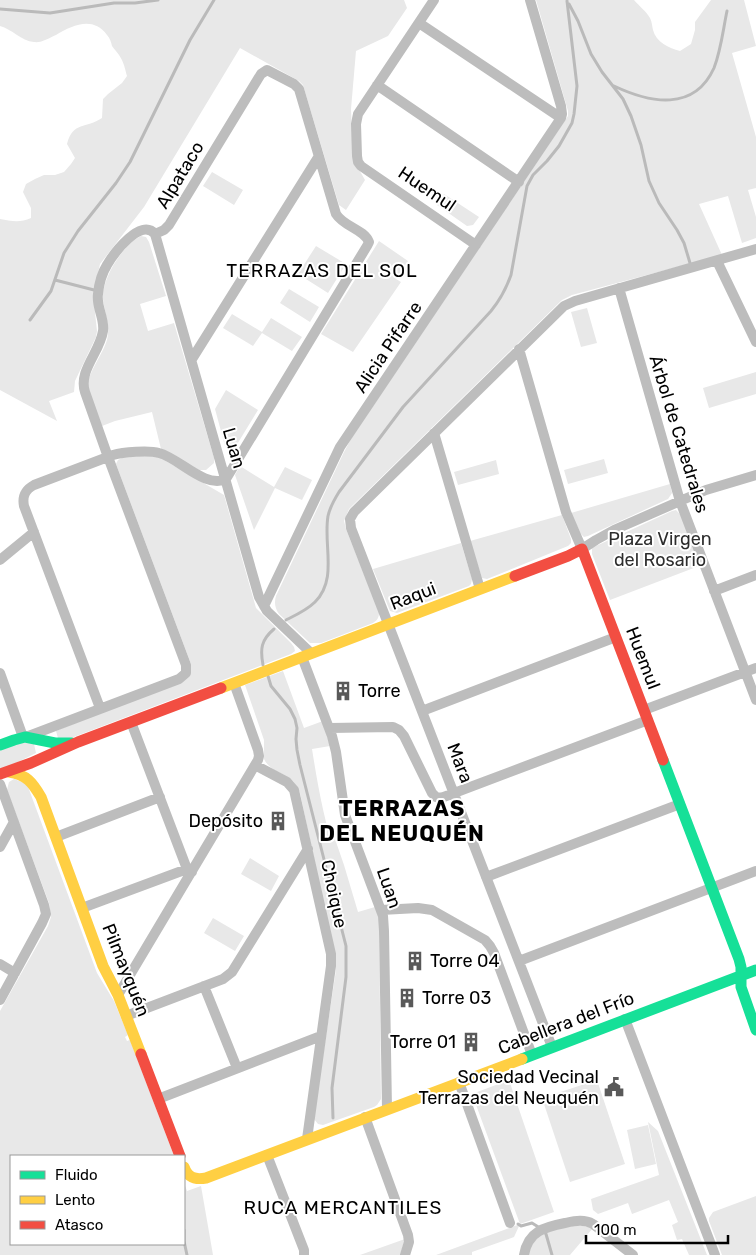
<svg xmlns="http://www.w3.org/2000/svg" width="756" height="1255" font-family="Rubik,sans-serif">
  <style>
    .green { fill: #e8e8e8 }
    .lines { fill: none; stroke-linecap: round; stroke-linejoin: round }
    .stream { stroke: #bababa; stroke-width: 3 }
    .street { stroke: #bdbdbd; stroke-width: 10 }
    .fast { stroke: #16e098; stroke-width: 11 }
    .slow { stroke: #ffcf43; stroke-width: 11 }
    .jam { stroke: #f24e42; stroke-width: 11 }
    .labels { text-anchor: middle; stroke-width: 4; stroke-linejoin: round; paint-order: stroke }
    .street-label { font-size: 18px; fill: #000; stroke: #fff }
    .park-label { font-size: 18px; fill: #2d2d2d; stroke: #fff }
    .poi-label { font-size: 18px; fill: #000; stroke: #fff; text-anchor: start }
    .neighbourhood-label { font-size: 19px; letter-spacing: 1px; fill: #000; stroke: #fff }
    .district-label { font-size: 22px; font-weight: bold; letter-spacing: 1px; fill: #000; stroke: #fff }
  </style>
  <rect width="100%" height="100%" fill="#fff"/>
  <path class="green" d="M0,0h404l3,8 -19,28 -32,15 -5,58 2,50 12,21 -19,30 -7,-5 -36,-120 -4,-4 -59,-33 -96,159 -37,48 -7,9 -7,31 4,36 -1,6 -21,44 -1,11 -25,9 8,20 -57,-31v-171c11,2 20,4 31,-1v-10l-8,-16 3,-8 9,-5 9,-4h11l9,-3 7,-8 4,-6 -8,-14c6,-23 19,-15 35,-26l1,-19 5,-5 14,-11 5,-7c-2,-7 -3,-14 -8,-21 -2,-3 -5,-6 -7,-9 -1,-4 -2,-8 -5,-11 -14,-19 -34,-10 -51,0 -7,3 -14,8 -22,7 -13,-1 -22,-13 -34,-16z
    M536,0h98c5,6 12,11 16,18 2,4 2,8 3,12 3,12 16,18 27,21l11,-7 4,-14v-8l16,-22h33l12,46 -24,7 24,84v51l-8,2 8,27v21l-14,5 -14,-47 -29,8 23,51 -150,40 -10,5 -213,209 -5,12 2,8 33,83c0,5 -1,8 -6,11l-52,20h-11l-31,-29c-4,-6 -5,-11 -3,-18l68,-144 7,-13 217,-323v-5z
    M212,172l31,18 -9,15 -31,-19z
    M444,194l35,23 -6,8 -6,1 -30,-21z
    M141,236l5,1 3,5 17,54 -26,8 8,27 26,-8 40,135v5l-8,7h-7l-38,-21 -9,-37 -37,9 -13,5c-4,-11 -12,-30 -14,-40 -1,-14 20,-37 20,-53 1,-11 -4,-23 -5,-34 -2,-19 20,-55 38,-63z
    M379,241l29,20 -12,18 5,3 -48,70 -32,-18z
    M316,246l30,18 -18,29 -30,-19z
    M289,289l30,18 -9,15 -30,-19z
    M587,308l10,35 -16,4 -10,-35z
    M232,314l30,18 9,-14 31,19 -10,14 -30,-18 -9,13 -30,-18z
    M756,372v22l-47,14 -6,-20z
    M226,390l32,20 -25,41 -8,-5 -10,-37z
    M148,455l11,2 65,38 32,113 35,35 3,4 1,4 -4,3 -225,86 -8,-2 -2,-7 135,-58v-9l-75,-200 2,-4 4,-2z
    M604,459l4,14 -40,11 -4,-14z
    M496,460l3,14 -41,11 -4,-13z
    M240,466l34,21 11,-20 27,13 -10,20 -27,-12 -21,42 -19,-55z
    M670,484l2,9 -4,6 -80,37 -4,1 -3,-3 -10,-21z
    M676,510l5,5 18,51 -89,34 -18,-46v-6l4,-2 76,-35z
    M562,515l9,24v4l-3,3 -81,33 -5,-1 -12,-37z
    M461,543l11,36 -1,5 -2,2 -72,27 -7,-2 -17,-42z
    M283,671l21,57 19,-7 7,25 -18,3c5,31 10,61 19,91l4,-1 9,26 14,47 17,-5 4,11 2,181 -4,6 -3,2 -51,18 -5,-1 -4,-5v-3l22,-146 -1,-14 -35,-163c-7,-22 -28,-17 -36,-34v-19l-19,-55z
    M19,741l15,3 2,9 -36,18v-23z
    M14,779l13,5 70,189 17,28 14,34 -3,2 2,4 3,-1 44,116h-163v88h173v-61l3,8 14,-5 12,69h-213v-244l48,-85 3,-9 -2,-14 -42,-113 2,-8z
    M250,858l29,18 -8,15 -30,-17z
    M213,918l31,18 -9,15 -31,-18z
    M509,1080l45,132 -34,12 -6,13 -42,15v3h-36l84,-31 -48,-130z
    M597,1080l28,84 -55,18 -28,-84z
    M648,1122l10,9 49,124h-18l-7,-16 -5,1 -5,-15 6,-3 -9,-22 -37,14 -4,-11 -30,11 -5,-4 -2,-11 68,-24z
    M648,1125l8,39 -21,5 -8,-39z
    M756,1196v59h-34l-13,-34v-3l4,-6z
    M577,1225l16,3 -23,27h-42l2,-9 14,-14z
    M405,1239l-5,16h-40z"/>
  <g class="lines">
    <path class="stream" d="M569,4l9,17 13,33 11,18 21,27 8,17 10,29 8,36 10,22 18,27 7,13 6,20
      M0,9l50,4 64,-10h21l23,-3
      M614,86c36,17 80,26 100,-18 7,-18 9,-38 13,-57
      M55,280l43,11
      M30,320l21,-29 13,-38 14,-22 38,-48 14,-21 60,-122 24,-40
      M286,620c10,-5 21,-10 29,-18 23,-23 8,-57 13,-86 2,-9 6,-16 11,-24l64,-85 88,-96c9,-11 15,-22 20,-36l16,-89 6,-11 14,-14 12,-15 13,-23 2,-9 3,-28 -10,-85
      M263,665c-3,-16 -2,-25 11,-36
      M268,676l3,10 19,23 5,10 2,9 -1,11 1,11 3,15 46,181v31l-14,111 1,30
      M518,1224l3,2 11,-3 8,5
      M184,1230v11l3,14
      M544,1232l2,2 6,21"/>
    <path class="street" d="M434,0l-76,114 -2,10 1,32 1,6 3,4 115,79
      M419,23l142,95
      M377,85l142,97
      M155,234l104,363 8,14 44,42
      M717,261l39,81
      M619,288l61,213 76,199
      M519,349l47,163 16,37 14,-9 18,-10 73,-32 19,-8 50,-15
      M192,359l127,-203
      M434,433l46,156
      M0,560l34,-28
      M714,591l42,-16
      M264,606l76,-159 221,-329 1,-4 -1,-8 -31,-106
      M302,657l30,79 4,16 9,63 38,101 1,15 3,178
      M0,673l23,64
      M100,708l-76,-202c-2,-10 1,-16 10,-21l79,-30c10,-3 36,-5 46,-2 20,5 46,36 67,26l141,-233 2,-4c-5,-13 -25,-15 -33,-28l-37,-125 -5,-5 -27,-14 -6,4 -92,151 -5,5 -9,4
      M644,710l112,-42
      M422,711l194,-74
      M131,722l56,147 5,3
      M330,728l63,-1 6,3 5,6 28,57 4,4 5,1 207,-78
      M26,737l153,-58 7,-6v-8l-78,-208 -23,-65c-7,-21 15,-40 18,-61 2,-12 -7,-24 -5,-37 1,-10 4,-21 9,-29 7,-12 34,-48 48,-31
      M255,765l32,17 7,8 37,164v12l-24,173
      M0,784l44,121 2,9 -4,9 -42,77
      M56,837l104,-40
      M0,847l14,-25
      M486,877l194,-73
      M82,908l105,-39
      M381,910l37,-2 14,2 53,30 5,6 4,7 38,102
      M519,961l237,-90
      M0,964l15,9
      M204,986l33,82
      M118,995l140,-235 1,-4 -1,-6 -24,-67
      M126,1016l97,-37 9,-7 76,-123
      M625,1019l90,236
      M552,1047l-201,-519 -1,-9 4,-7 210,-206 11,-5 181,-52
      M459,1082l51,141
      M158,1099l163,-63
      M365,1117l43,118 1,7 -4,13
      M267,1155l37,95v5
      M524,1255c4,-24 21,-28 41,-32 10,-2 19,-4 28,1l40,31"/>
    <path class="fast" d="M0,745l14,-5 11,-3 30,6h17
      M663,760l76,199 2,8v20l15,43
      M522,1059l234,-89"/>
    <path class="slow" d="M221,688l294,-112
      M9,772c18,3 23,10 32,25l62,169 15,29 23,59
      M184,1167c4,11 11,13 22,11l316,-119"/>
    <path class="jam" d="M515,576l53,-20 14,-7 81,211
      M0,774l31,-11 47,-21 143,-54
      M141,1054l39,102"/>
  </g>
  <defs>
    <symbol id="building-bare" viewBox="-9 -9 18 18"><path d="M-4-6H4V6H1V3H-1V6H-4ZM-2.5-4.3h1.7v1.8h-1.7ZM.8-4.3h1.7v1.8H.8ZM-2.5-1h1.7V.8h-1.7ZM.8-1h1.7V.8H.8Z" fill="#595959" stroke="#fff" stroke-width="2.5" paint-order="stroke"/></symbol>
    <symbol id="civic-bare" viewBox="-9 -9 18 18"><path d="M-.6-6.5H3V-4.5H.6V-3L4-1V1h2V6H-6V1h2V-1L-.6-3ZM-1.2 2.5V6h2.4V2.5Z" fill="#595959" stroke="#fff" stroke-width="2.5" paint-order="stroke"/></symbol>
  </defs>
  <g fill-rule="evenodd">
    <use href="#building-bare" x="329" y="677" width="28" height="28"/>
    <use href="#building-bare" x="264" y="807" width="28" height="28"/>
    <use href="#building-bare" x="401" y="947" width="28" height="28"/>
    <use href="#building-bare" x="393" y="984" width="28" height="28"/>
    <use href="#building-bare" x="457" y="1028" width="28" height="28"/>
    <use href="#civic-bare" x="600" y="1073" width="28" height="28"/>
  </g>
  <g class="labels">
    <g class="street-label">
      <text transform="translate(180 175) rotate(-59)" y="6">Alpataco</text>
      <text transform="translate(427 189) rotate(34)" y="6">Huemul</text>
      <text transform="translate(388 347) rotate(-56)" y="6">Alicia Pifarre</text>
      <text transform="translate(679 434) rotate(73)" y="6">Árbol de Catedrales</text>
      <text transform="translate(234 448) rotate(74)" y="6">Luan</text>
      <text transform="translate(413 596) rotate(-21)" y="6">Raqui</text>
      <text transform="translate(643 658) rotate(69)" y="6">Huemul</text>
      <text transform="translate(460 763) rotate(69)" y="6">Mara</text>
      <text transform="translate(389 888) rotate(71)" y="6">Luan</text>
      <text transform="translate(334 894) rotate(78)" y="6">Choique</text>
      <text transform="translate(126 970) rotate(68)" y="6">Pilmayquén</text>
      <text transform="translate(566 1023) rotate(-21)" y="6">Cabellera del Frío</text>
    </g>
    <g class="park-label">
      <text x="660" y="545">Plaza Virgen<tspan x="660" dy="21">del Rosario</tspan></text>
    </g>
    <g class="poi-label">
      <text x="358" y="697">Torre</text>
      <text x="263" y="827" text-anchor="end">Depósito</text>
      <text x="430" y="967">Torre 04</text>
      <text x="422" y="1004">Torre 03</text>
      <text x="456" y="1048" text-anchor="end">Torre 01</text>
      <text x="599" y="1083" text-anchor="end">Sociedad Vecinal<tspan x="599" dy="21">Terrazas del Neuquén</tspan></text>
    </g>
    <g class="neighbourhood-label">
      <text x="322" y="277">TERRAZAS DEL SOL</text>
      <text x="343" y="1214">RUCA MERCANTILES</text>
    </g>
    <g class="district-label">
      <text x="402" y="816">TERRAZAS<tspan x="402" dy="25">DEL NEUQUÉN</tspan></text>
    </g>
  </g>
  <rect x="10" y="1155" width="175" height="90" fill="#ffffff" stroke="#999999"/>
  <rect x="20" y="1171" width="25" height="8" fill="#16e098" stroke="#999999"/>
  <text x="55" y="1180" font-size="15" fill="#000000">Fluido</text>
  <rect x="20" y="1196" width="25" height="8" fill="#ffcf43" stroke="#999999"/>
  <text x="55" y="1205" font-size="15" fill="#000000">Lento</text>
  <rect x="20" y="1221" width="25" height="8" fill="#f24e42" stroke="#999999"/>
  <text x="55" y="1230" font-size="15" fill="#000000">Atasco</text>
  <path d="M586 1235v8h142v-8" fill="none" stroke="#000000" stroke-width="2.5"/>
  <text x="594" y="1235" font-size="15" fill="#000000" stroke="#ffffff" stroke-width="4" paint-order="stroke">100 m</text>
</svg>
